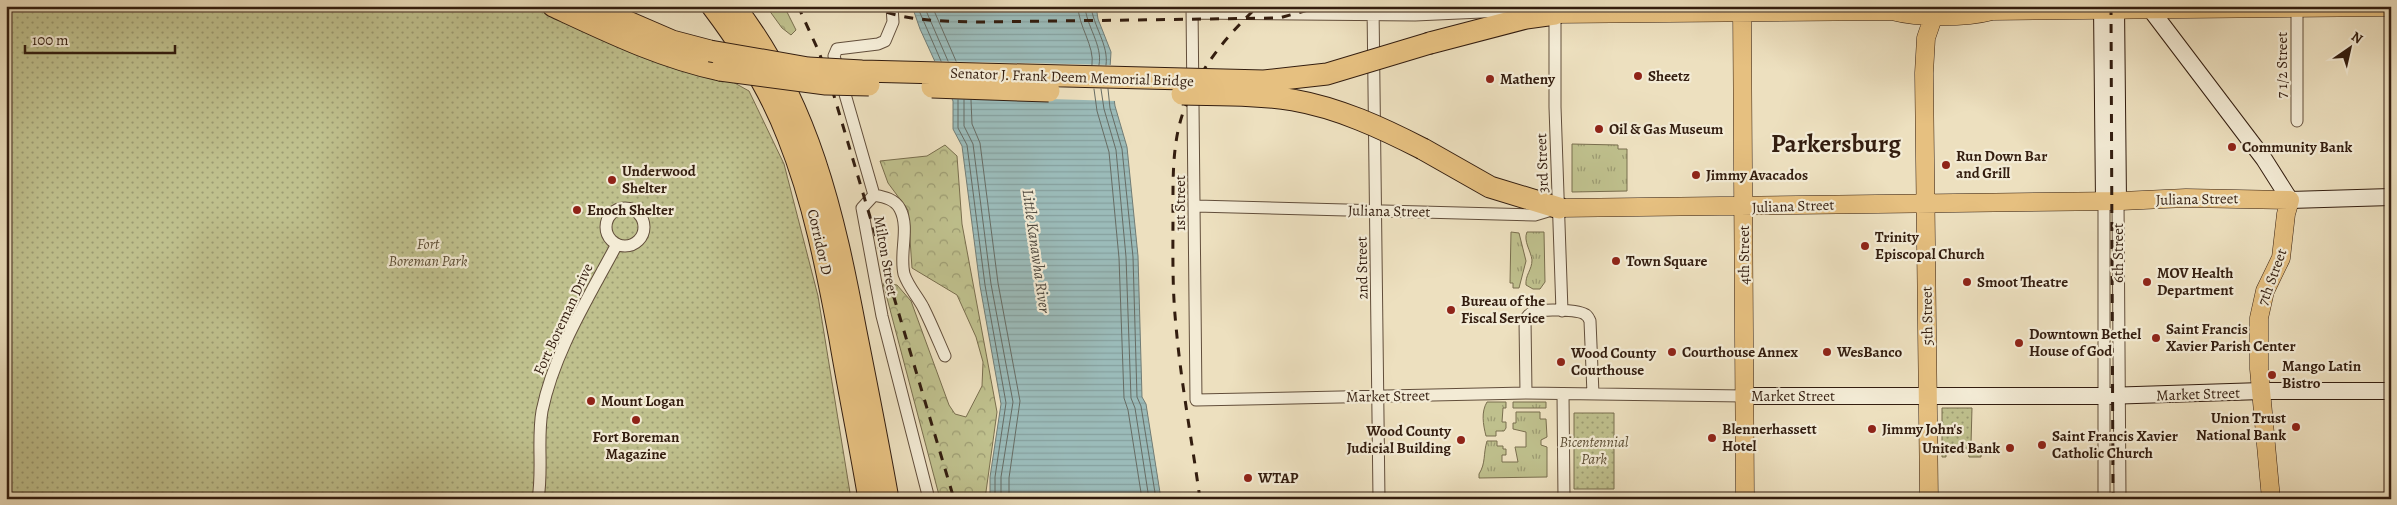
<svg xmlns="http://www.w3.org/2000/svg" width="2397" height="505" font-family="Alegreya,serif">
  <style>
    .grass { fill: url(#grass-tufts); stroke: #796e4e }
    .forest { fill: url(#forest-crowns); stroke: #796e4e }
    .park { fill: url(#park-dots); stroke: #796e4e }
    .water { fill: url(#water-rules); stroke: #717c75 }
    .pier { fill: #ede0bf }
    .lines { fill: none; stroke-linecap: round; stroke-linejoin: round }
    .shore { stroke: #676c64; stroke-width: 1 }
    .street-casing { stroke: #624e3b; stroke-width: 13 }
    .secondary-casing { stroke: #331d0f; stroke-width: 18 }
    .primary-casing { stroke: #331d0f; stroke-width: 19 }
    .highway-casing { stroke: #331d0f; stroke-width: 23 }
    .street { stroke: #f3ebd5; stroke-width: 11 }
    .secondary { stroke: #f3ebd5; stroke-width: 16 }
    .primary { stroke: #e6c080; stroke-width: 18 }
    .highway { stroke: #e6c080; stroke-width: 21 }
    .rail { stroke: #331d0f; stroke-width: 3; stroke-dasharray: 9 9; stroke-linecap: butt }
    .highway-bridge-casing { stroke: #331d0f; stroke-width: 23; stroke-linecap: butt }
    .highway-bridge { stroke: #e6c080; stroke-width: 21 }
    .poi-dot { fill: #8f2418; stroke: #f3ebd5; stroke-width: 2 }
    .labels { text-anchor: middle; stroke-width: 4.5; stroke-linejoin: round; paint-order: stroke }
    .street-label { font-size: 15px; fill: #331d0f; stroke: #f3ebd5 }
    .poi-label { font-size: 15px; font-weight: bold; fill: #331d0f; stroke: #f3ebd5; text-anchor: start }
    .park-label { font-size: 15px; font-style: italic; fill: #5d4e35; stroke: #f3ebd5 }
    .water-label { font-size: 16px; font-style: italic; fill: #524c42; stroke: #f3ebd5 }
    .town-label { font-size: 25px; font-weight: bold; fill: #331d0f; stroke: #f3ebd5 }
  </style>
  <defs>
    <pattern id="grass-tufts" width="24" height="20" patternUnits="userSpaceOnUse" patternTransform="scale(1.25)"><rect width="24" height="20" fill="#bfc08d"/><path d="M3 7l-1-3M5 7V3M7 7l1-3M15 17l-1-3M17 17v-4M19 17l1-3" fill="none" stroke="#9c9b72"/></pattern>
    <pattern id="forest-crowns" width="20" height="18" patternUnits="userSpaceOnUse" patternTransform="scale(1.25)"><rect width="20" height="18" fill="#bfc08d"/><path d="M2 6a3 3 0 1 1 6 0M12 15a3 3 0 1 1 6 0" fill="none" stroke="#9c9b72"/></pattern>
    <pattern id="park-dots" width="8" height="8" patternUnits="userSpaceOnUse" patternTransform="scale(1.25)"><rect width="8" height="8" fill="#bfc08d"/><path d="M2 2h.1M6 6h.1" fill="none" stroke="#9c9b72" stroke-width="1.8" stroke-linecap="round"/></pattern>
    <pattern id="water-rules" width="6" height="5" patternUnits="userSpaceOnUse" patternTransform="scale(1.25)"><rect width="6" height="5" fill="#9bbbb9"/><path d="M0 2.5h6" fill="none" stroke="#86a09e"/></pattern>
  </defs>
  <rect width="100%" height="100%" fill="#ede0bf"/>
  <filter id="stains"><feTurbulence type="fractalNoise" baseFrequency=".004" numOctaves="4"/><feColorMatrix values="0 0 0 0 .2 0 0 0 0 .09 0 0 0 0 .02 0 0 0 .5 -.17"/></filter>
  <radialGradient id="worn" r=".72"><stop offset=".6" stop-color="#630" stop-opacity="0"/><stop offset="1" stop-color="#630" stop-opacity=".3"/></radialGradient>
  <path class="grass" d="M1572,144l46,1v4h9v42l-55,1z
    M1511,232l8,1 7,28 -7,27h-6v-5h-3z
    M1527,232h17l1,50 -5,7h-7l-7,-4c-1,-10 6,-15 6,-25 -1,-9 -9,-19 -5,-28z
    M1487,402h19v6h-3l-1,14h4v6l-2,3h-8v5h-10c-3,-12 -5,-24 1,-34z
    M1513,402h33v6h-33z
    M1516,412h24v7h6l1,18 -6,3v5l6,2v30l-68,1v-4c7,-11 4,-20 8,-33h10v5h6v3h3v6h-4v7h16l-3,-15h11v-15l-13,-3v-6h3z"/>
  <path class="forest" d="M766,6h18l12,24 -5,5 -9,-7z
    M945,145l12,11 5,68 35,188 -12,87h-45l-57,-216 14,2 14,16 38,104 6,9 11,3 16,-31 1,-24 -7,-25 -19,-42 -45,-27 -4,-58 -20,-27 -8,-22 47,-5z"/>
  <path class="park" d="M6,6h526l84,40 115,35 18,10 35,73 34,132 33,203h-845z
    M1942,408h30l-1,36 3,3 8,-3 -1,13h-12l-2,-9h-21v9h-4z
    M1574,413h40v76h-40z"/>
  <path class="water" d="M912,6h184l2,13 13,33 -1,16 5,38 12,41 11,109 4,141 4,7 15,95h-171v-22l11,-73 -21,-118 -18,-140 -9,-17v-28l-33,-72z"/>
  <path class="pier" d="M932,61l181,4 4,36 -169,-5z"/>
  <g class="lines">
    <path class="shore" d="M917,6l24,55
      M924,6l24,55
      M932,6l24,55
      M1078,6c0,20 17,40 14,59
      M1085,6c1,20 18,39 14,59
      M1091,6c2,20 18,39 15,59
      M1094,89l3,22 12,41 10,106 5,140 4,12 14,89
      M1101,89l3,20 12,41 10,107 5,141 4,10 14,91
      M1108,89l2,19 12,41 11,108 4,140 4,9 15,93
      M958,100v28l9,17 18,140 21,118 -11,74v22
      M964,100v26l9,18 18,140 22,118 -12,75v22
      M971,100l1,24 8,19 18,140 22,118 -11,77v21"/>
    <defs>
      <path id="street" d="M892,6l1,16 -8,19 -7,3 -41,5 -3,7 40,139 -12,13 20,108 47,183
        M1192,6l4,394 330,-7 218,3
        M1373,6l6,493
        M1551,12l4,2v93l7,204
        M1193,13l222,2 113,-5
        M2297,121v-112
        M874,195c10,2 21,4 26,14 10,19 -1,44 4,65 4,12 13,22 19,33 8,16 15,33 22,49
        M2104,201v298
        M2118,201l2,298
        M1196,206l339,9 20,-6
        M606 227a19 19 0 1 1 38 0a19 19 0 1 1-38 0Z
        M1526,393l-1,-73c3,-4 4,-7 9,-8 8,-3 45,-3 52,3 2,1 3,4 4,6l3,73
        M1563,394l1,105
        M538,499c5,-29 -1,-59 4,-88 12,-59 47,-114 75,-167"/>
      <path id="secondary" d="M2102,6l2,195
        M2116,6l2,195
        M2151,10l113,149 26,41 101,-3
        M1744,396h361l157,-5h129"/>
      <path id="primary" d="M1742,6l3,493
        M1555,14l337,-3c27,7 73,7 100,0l399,-4
        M1559,208l562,-7 65,-3 104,2 -4,14 -5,44 -16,33 -6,27v51l12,130
        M1929,499l-5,-426 2,-35 11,-32"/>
      <path id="highway" d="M553,6c56,26 107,51 167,64
        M591,6l81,35 38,10
        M712,6c31,41 58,84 76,131 26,65 39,133 52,202 9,53 20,106 29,160
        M734,6c75,96 100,209 122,326 11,55 22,111 32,167
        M1430,43l96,-25 29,-4
        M1423,149l67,38 69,21"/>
    </defs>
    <use href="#street" class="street-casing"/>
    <use href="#secondary" class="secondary-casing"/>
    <use href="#primary" class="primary-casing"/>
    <use href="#highway" class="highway-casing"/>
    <use href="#street" class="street"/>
    <use href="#secondary" class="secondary"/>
    <use href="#primary" class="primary"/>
    <use href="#highway" class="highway"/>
    <path class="rail" d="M798,6l21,46 13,37 122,410
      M870,6c35,16 74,15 111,16l298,-4 44,-12
      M2111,6l2,493
      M1200,499c-8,-58 -19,-116 -24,-173 -4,-38 -3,-76 -3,-114 0,-33 -1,-70 11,-102 17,-44 41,-72 74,-104"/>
    <defs>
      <path id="highway-bridge" d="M710,51l98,17 54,3 402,10 63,-7 103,-31
        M720,70l106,14 43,1
        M932,87l117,4
        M1182,94c37,1 75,0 111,6 46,8 89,28 130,49"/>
    </defs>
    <use href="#highway-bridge" class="highway-bridge-casing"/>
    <use href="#highway-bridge" class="highway-bridge"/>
  </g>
  <g class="poi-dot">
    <circle cx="1638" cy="76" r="5"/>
    <circle cx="1490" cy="79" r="5"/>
    <circle cx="1599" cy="129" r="5"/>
    <circle cx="2232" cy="147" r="5"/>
    <circle cx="1946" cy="165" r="5"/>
    <circle cx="1696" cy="175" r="5"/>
    <circle cx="612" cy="180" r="5"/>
    <circle cx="577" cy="210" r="5"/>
    <circle cx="1865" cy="246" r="5"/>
    <circle cx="1616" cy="261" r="5"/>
    <circle cx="1967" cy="282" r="5"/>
    <circle cx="2147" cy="282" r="5"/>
    <circle cx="1451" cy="310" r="5"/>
    <circle cx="2156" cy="338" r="5"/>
    <circle cx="2019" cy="343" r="5"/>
    <circle cx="1672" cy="352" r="5"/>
    <circle cx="1827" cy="352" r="5"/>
    <circle cx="1561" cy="362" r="5"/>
    <circle cx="2272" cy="375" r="5"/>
    <circle cx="591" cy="401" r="5"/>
    <circle cx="636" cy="420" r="5"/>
    <circle cx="2296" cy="427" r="5"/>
    <circle cx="1872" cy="429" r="5"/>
    <circle cx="1712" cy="438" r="5"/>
    <circle cx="1461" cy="440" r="5"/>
    <circle cx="2042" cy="445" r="5"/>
    <circle cx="2010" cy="448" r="5"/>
    <circle cx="1248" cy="478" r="5"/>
  </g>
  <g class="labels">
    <g class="street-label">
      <text transform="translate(2282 65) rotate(-90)" y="5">7 1/2 Street</text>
      <text transform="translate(1072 77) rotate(2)" y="5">Senator J. Frank Deem Memorial Bridge</text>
      <text transform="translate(1542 163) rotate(-92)" y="5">3rd Street</text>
      <text transform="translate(2197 199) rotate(-1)" y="5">Juliana Street</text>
      <text transform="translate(1180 203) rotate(-90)" y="5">1st Street</text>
      <text transform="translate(1793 206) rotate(-2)" y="5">Juliana Street</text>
      <text transform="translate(1389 211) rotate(1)" y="5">Juliana Street</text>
      <text transform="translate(820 242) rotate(77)" y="5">Corridor D</text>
      <text transform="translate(2118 253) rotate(-90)" y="5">6th Street</text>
      <text transform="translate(1744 255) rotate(-90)" y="5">4th Street</text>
      <text transform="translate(886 256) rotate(80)" y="5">Milton Street</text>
      <text transform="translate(1362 268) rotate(-91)" y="5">2nd Street</text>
      <text transform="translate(2272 277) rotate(-70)" y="5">7th Street</text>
      <text transform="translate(1927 316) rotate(-91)" y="5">5th Street</text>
      <text transform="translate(563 319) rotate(-65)" y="5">Fort Boreman Drive</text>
      <text transform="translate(2198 394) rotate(-2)" y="5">Market Street</text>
      <text transform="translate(1388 396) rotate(-1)" y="5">Market Street</text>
      <text x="1793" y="401">Market Street</text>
    </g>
    <g class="poi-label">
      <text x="1648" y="81">Sheetz</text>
      <text x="1500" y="84">Matheny</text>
      <text x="1609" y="134">Oil &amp; Gas Museum</text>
      <text x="2242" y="152">Community Bank</text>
      <text x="1956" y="161">Run Down Bar<tspan x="1956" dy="17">and Grill</tspan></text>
      <text x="622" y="176">Underwood<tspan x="622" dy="17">Shelter</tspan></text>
      <text x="1706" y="180">Jimmy Avacados</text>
      <text x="587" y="215">Enoch Shelter</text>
      <text x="1875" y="242">Trinity<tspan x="1875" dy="17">Episcopal Church</tspan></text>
      <text x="1626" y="266">Town Square</text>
      <text x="2157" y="278">MOV Health<tspan x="2157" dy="17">Department</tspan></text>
      <text x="1977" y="287">Smoot Theatre</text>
      <text x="1461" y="306">Bureau of the<tspan x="1461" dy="17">Fiscal Service</tspan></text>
      <text x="2166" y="334">Saint Francis<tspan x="2166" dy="17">Xavier Parish Center</tspan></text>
      <text x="2029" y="339">Downtown Bethel<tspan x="2029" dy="17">House of God</tspan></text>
      <text x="1682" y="357">Courthouse Annex</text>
      <text x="1837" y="357">WesBanco</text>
      <text x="1571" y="358">Wood County<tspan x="1571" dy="17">Courthouse</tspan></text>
      <text x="2282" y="371">Mango Latin<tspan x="2282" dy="17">Bistro</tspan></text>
      <text x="601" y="406">Mount Logan</text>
      <text x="2286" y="423" text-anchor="end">Union Trust<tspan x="2286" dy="17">National Bank</tspan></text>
      <text x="1722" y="434">Blennerhassett<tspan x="1722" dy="17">Hotel</tspan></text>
      <text x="1882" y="434">Jimmy John's</text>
      <text x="1451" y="436" text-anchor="end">Wood County<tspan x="1451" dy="17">Judicial Building</tspan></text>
      <text x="2052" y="441">Saint Francis Xavier<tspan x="2052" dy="17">Catholic Church</tspan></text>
      <text x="636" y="442" text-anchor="middle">Fort Boreman<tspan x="636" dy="17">Magazine</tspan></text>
      <text x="2000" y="453" text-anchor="end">United Bank</text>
      <text x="1258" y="483">WTAP</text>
    </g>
    <g class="park-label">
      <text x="428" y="249">Fort<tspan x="428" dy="17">Boreman Park</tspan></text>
      <text x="1594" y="447">Bicentennial<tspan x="1594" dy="17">Park</tspan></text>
    </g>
    <g class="water-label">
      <text transform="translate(1037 251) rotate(82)" y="6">Little Kanawha River</text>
    </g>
    <g class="town-label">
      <text x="1836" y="152">Parkersburg</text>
    </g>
  </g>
  <rect width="2397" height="505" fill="none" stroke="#ede0bf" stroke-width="25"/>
  <rect x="8" y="8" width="2382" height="490" fill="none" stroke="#331d0f" stroke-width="2.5"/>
  <rect x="12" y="12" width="2372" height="480" fill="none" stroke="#331d0f"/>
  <g transform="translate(2350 48) rotate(34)" stroke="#f3ebd5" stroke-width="4" paint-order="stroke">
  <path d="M0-4L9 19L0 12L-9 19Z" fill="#331d0f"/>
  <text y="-8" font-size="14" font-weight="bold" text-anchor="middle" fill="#331d0f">N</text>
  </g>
  <path d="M25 45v8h150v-8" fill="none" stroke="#331d0f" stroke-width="2.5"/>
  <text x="32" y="45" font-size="15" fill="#331d0f" stroke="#f3ebd5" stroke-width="4" paint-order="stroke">100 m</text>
  <rect width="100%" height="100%" filter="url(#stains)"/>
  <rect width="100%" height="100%" fill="url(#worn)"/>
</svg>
